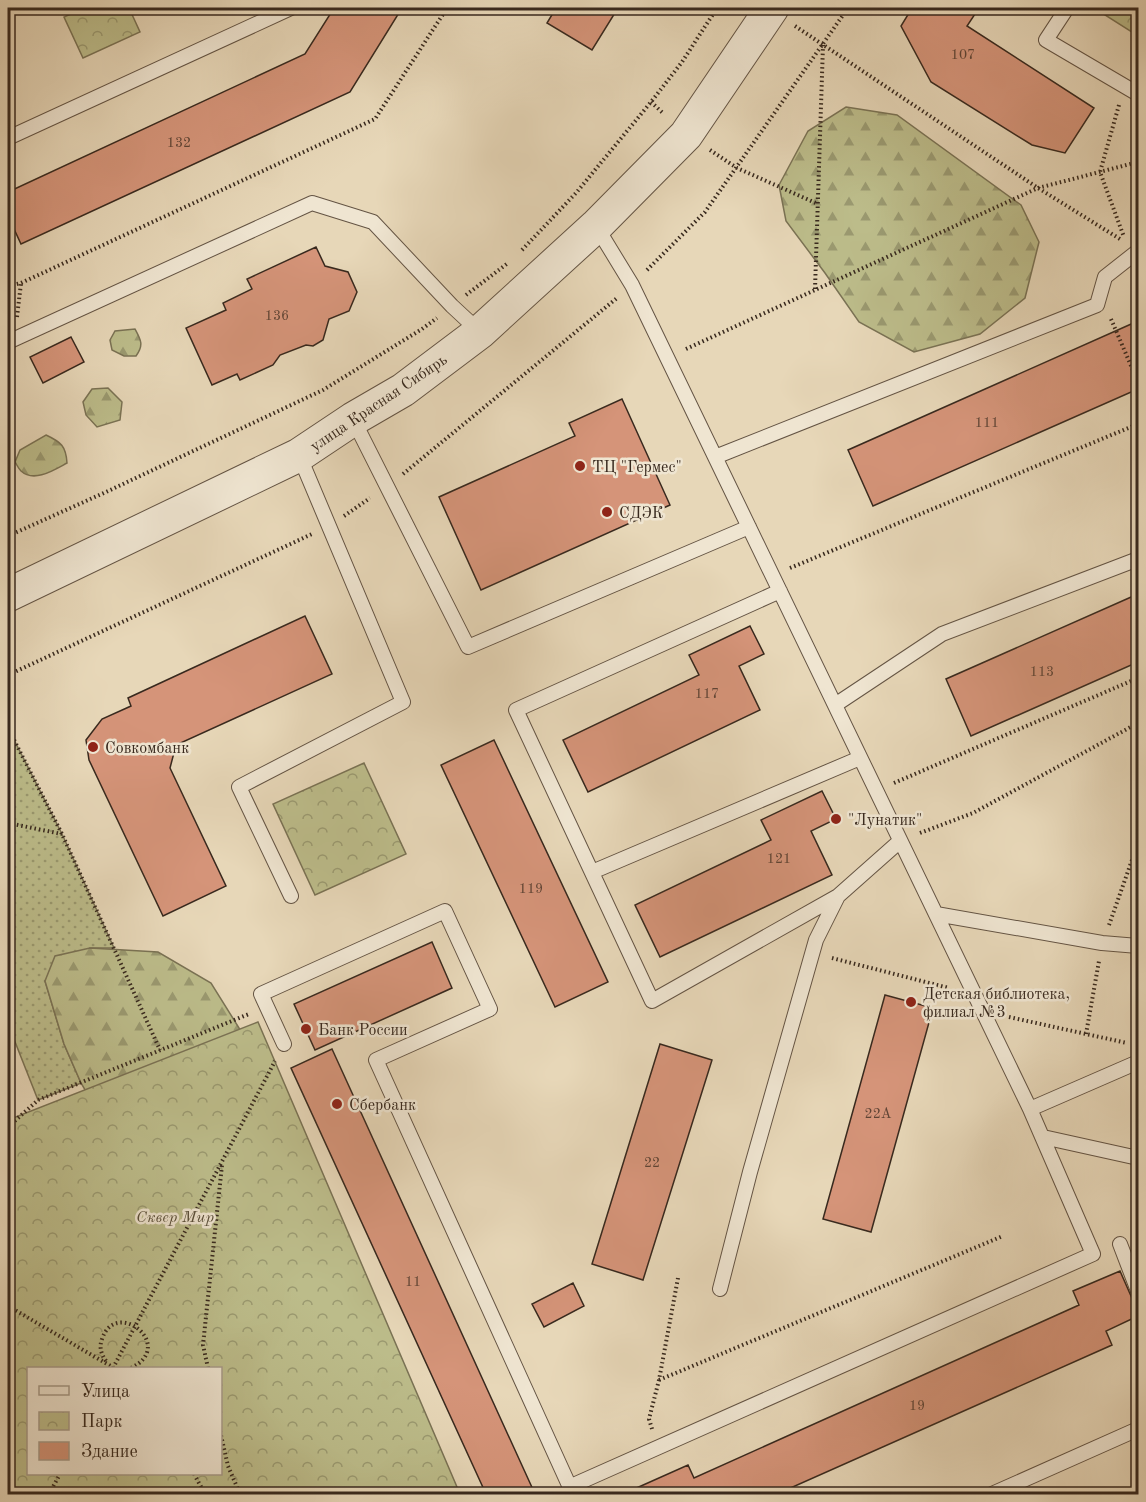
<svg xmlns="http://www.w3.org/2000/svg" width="1146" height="1502" font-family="'Old Standard TT',serif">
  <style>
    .grass { fill: url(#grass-dots); stroke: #7a7254; stroke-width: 1.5 }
    .forest { fill: url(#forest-firs); stroke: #7a7254; stroke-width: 1.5 }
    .park { fill: url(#park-crowns); stroke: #7a7254; stroke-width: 1.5; fill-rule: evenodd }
    .building { fill: #d59479; stroke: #38291e; stroke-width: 1.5 }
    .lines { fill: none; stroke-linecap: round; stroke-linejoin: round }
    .service-casing { stroke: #645444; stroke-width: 16 }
    .tertiary-casing { stroke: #645444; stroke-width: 35 }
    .path { stroke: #38291e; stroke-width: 4; stroke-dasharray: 1.5 3; stroke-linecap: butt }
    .service { stroke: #efe5d1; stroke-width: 14 }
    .tertiary { stroke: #efe5d1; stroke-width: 33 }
    .poi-dot { fill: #8f2418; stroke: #efe5d1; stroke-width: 2 }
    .labels { text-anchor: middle; stroke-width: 5; stroke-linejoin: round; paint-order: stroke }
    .number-label { font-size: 14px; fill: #5f4435 }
    .street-label { font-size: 16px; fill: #38291e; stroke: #efe5d1 }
    .poi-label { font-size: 16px; fill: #38291e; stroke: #efe5d1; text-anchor: start }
    .park-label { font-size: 16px; font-style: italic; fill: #594e39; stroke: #efe5d1 }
  </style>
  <defs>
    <pattern id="grass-dots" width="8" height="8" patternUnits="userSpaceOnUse" patternTransform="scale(1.5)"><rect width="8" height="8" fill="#bcbc8a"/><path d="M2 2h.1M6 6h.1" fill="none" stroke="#9a9970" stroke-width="1.8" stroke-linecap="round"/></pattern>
    <pattern id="forest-firs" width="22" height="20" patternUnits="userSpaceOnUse" patternTransform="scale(1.5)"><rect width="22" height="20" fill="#bcbc8a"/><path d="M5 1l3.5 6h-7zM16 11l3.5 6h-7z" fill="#9a9970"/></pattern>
    <pattern id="park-crowns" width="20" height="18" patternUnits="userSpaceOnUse" patternTransform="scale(1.5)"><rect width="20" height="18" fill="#bcbc8a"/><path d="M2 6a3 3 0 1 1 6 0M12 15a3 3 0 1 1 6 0" fill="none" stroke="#9a9970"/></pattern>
  </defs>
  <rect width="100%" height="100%" fill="#e7d7b8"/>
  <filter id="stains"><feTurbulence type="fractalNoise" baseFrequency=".00333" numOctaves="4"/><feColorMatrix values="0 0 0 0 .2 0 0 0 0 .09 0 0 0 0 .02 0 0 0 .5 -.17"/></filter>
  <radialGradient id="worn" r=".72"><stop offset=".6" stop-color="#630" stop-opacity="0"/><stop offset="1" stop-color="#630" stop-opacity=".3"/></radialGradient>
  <path class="grass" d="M8,728l54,106 52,114h-24l-45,33 19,63 17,39 -43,17 -30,-76z"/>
  <path class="forest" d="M846,107l51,8 124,90 18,37 -14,56 -45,36 -66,18 -55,-30 -34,-49 -39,-52 -7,-36 29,-54z
    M135,329c6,11 9,16 1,27h-12l-12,-6 -2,-10 5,-9z
    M108,388l14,14 -2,18 -23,7 -11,-12 -3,-13 9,-13z
    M46,435c15,7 20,11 21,28 -13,7 -33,20 -46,8 -3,-3 -4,-6 -6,-9l5,-12z
    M90,948l68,4 53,31 33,53 -137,92 -26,-45 -17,-39 -19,-63 10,-25z"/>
  <path class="park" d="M84,8h45l11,24 -57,26 -19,-41z
    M1094,8h44v28z
    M364,763l42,91 -91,41 -42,-91z
    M258,1022l202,472h-452v-374zM28,1368h192v106h-192z"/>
  <path class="building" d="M334,8h68l-52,84 -329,152 -13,-28v-24l297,-138z
    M556,8h62l-26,42 -45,-27z
    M912,8h67l-12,18 127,82 -29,45 -33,-8 -101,-63 -30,-56z
    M316,247l9,19 23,6 9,20 -8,19 -20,8 -6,21 -10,6 -7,-1 -26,10 -7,10 -33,15 -3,-6 -25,11 -26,-57 40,-18 -3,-7 29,-14 -5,-10z
    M1138,321v68l-265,117 -25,-56z
    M71,337l13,25 -41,21 -13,-26z
    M622,399l48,106 -189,85 -42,-93 136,-61 -6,-13z
    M1138,594v68l-167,74 -25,-57z
    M305,616l27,58 -156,71 -6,23 56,118 -63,30 -74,-156 -3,-20 16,-21 29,-13 -3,-8z
    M750,626l14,28 -25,12 21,44 -172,82 -25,-52 136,-65 -10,-20z
    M494,740l114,242 -53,25 -114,-242z
    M822,791l14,28 -25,12 21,44 -172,82 -25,-52 136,-65 -10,-20z
    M432,942l20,46 -137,62 -21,-46z
    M885,995l48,13 -62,224 -48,-13z
    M660,1044l52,16 -69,220 -51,-16z
    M332,1049l203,445h-49l-195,-426z
    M1120,1271l18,41v4l-32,15 6,14 -335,149h-154l65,-29 6,13 385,-173 -6,-14z
    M573,1283l11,23 -40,21 -12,-23z"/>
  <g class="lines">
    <defs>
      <path id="service" d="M1067,8l-21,32 92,54
        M8,138l283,-130
        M8,342l304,-139 61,19 79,84 28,26
        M353,419l115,228 281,-120
        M715,457l382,-152 8,-28 33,-26
        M780,591l-264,119 136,291 186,-105
        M835,705l107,-71 196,-75
        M592,872l268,-114
        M291,896l-52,-109 164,-85 -104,-247
        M936,914l166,29 36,3
        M284,1044l-23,-50 184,-83 45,98 -114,51 197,434
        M1030,1109l108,-47
        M1043,1137l95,21
        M1120,1244l18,47
        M720,1289l30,-117 66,-232 22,-44 62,-55
        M569,1487l524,-233 -63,-145 -398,-824 -36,-59
        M992,1494l146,-65"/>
      <path id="tertiary" d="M8,595l291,-140 54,-36 50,-29 77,-58 116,-106 90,-91 86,-127"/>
    </defs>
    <use href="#service" class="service-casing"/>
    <use href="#tertiary" class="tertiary-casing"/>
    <path class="path" d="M795,26l243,162 82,51
      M651,102l13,12
      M1119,105l-19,67 24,65
      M710,150l27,18 81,36
      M522,250l54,-57 75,-91 31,-40 35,-54
      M647,270l58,-58 143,-204
      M8,286l13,-3 354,-164 72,-111
      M815,289l8,-244
      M466,295l42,-32
      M17,317l4,-34
      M1111,319l27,63
      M686,349l352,-161 100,-26
      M403,474l214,-176
      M344,516l26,-18
      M8,536l98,-44 217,-102 99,-61 15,-11
      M790,568l348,-144
      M8,675l304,-141
      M8,728l54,106 98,216
      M894,783l244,-105
      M8,823l54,11
      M920,833l53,-20 165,-90
      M1109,925l29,-82
      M832,958l117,30
      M1009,1017l118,26
      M1086,1034l13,-73
      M8,1127l30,-27 211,-86
      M8,1306l106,62h3
      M106,1361c-5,-7 -7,-14 -4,-22 14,-42 75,7 29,29
      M113,1368l162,-307
      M208,1368l-5,-23 19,-180
      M659,1380l344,-144
      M652,1429l-3,-10 10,-39 19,-102
      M220,1431l8,35 12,28
      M194,1474l11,20
      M49,1494l11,-20"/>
    <use href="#service" class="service"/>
    <use href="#tertiary" class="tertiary"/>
  </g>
  <g class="poi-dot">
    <circle cx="580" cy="466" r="6"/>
    <circle cx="607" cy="512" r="6"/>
    <circle cx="93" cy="747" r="6"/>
    <circle cx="836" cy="819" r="6"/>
    <circle cx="911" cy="1002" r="6"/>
    <circle cx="306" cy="1029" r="6"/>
    <circle cx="337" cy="1104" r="6"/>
  </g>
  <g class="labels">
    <g class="number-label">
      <text x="963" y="59">107</text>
      <text x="179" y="147">132</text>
      <text x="277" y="320">136</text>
      <text x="987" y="427">111</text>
      <text x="1042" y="676">113</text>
      <text x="707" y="698">117</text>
      <text x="779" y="863">121</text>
      <text x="531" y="893">119</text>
      <text x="878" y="1118">22А</text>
      <text x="652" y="1167">22</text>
      <text x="413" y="1286">11</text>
      <text x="917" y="1410">19</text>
    </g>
    <g class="street-label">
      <text transform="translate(378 402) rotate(-34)" y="6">улица Красная Сибирь</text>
    </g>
    <g class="poi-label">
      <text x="592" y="472">ТЦ "Гермес"</text>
      <text x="619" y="518">СДЭК</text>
      <text x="105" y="753">Совкомбанк</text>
      <text x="848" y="825">"Лунатик"</text>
      <text x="923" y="999">Детская библиотека,<tspan x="923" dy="18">филиал №3</tspan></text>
      <text x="318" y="1035">Банк России</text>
      <text x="349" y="1110">Сбербанк</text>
    </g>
    <g class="park-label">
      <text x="175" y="1222">Сквер Мир</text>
    </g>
  </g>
  <rect width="1146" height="1502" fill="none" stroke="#e7d7b8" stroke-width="30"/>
  <rect x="9" y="9" width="1128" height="1484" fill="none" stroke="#38291e" stroke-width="3"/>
  <rect x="15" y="15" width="1116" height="1472" fill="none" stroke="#38291e" stroke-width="1.5"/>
  <rect x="27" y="1367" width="195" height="108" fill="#efe5d1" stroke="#a69a89" stroke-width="1.5"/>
  <rect x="39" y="1386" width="30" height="9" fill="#efe5d1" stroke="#a69a89" stroke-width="1.5"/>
  <text x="81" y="1397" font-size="18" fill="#38291e">Улица</text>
  <rect x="39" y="1412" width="30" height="18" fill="url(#park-crowns)" stroke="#a69a89" stroke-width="1.5"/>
  <text x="81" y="1427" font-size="18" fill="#38291e">Парк</text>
  <rect x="39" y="1442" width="30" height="18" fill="#d59479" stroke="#a69a89" stroke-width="1.5"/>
  <text x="81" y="1457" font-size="18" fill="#38291e">Здание</text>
  <rect width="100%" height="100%" filter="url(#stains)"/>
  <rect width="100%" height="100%" fill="url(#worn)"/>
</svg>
